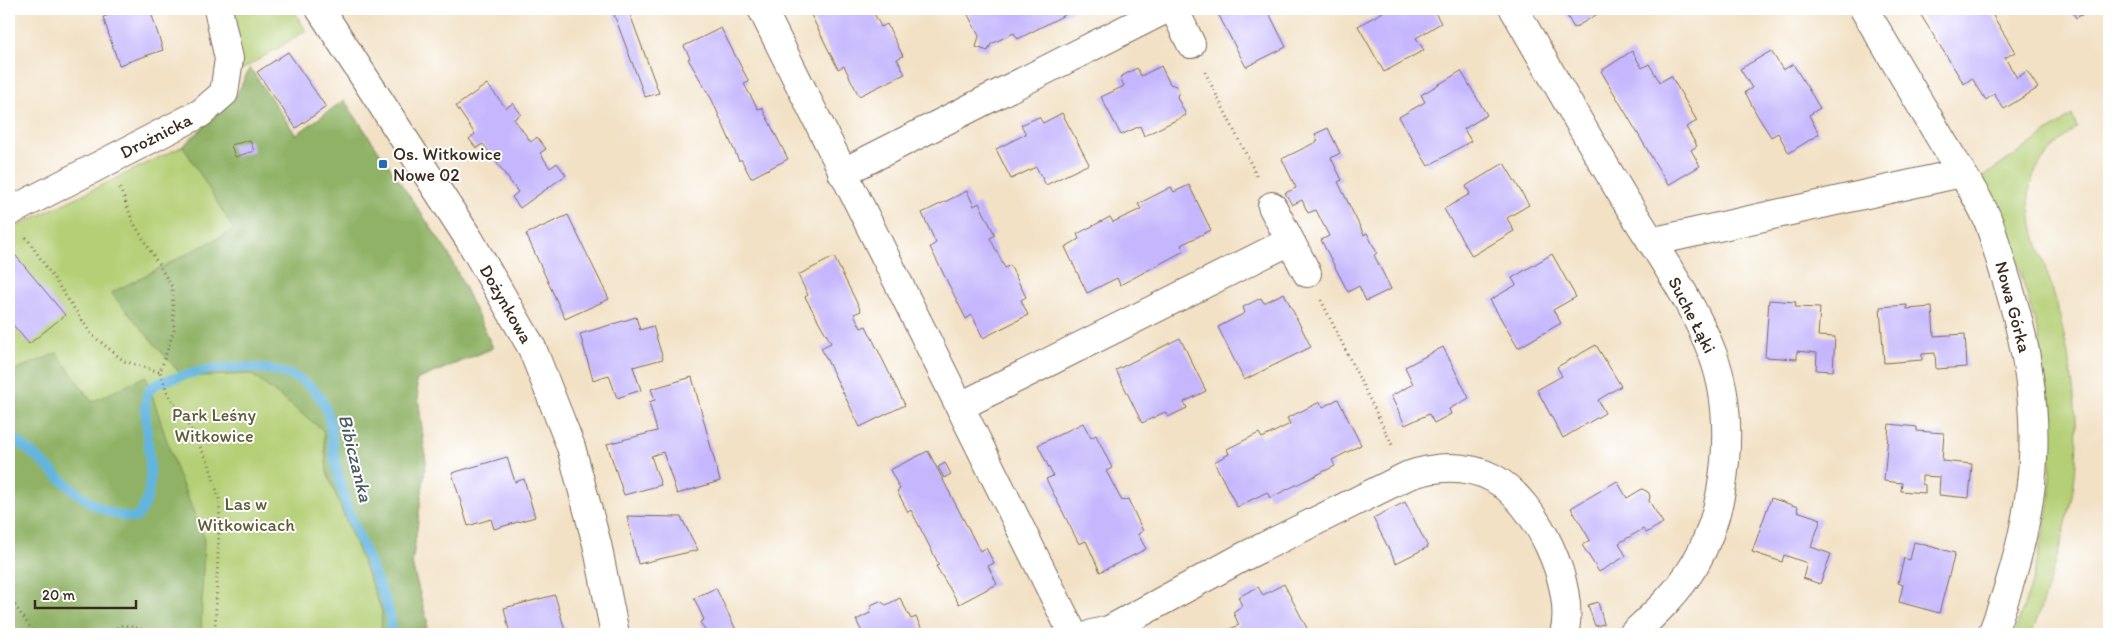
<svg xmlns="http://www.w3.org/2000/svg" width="2118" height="643" font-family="Itim,sans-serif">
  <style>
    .green { fill: #b4cf75; stroke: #787c4a }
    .forest { fill: #8fb266; stroke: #656e42 }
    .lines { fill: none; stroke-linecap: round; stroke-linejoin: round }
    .stream { stroke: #63b5de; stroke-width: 10 }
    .building { fill: #c5b6fd }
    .street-casing { stroke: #7b6a58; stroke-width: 30 }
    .secondary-casing { stroke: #7b6a58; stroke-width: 30 }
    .path { stroke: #7b6a58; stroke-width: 3; stroke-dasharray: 1 4; stroke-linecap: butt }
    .street { stroke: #fff; stroke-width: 28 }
    .secondary { stroke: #fff; stroke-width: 28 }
    .poi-dot { fill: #1f6fb2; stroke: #fff; stroke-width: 2 }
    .labels { text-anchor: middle; stroke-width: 4; stroke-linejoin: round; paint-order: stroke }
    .street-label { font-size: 18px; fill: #3b2a1e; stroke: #fff }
    .poi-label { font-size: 18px; fill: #3b2a1e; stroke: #fff; text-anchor: start }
    .park-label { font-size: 18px; fill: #5f5c38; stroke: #fff }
    .water-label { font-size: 19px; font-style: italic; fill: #495b61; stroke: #fff }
  </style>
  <rect width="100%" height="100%" fill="#fff"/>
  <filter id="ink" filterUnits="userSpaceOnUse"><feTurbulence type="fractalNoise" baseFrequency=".02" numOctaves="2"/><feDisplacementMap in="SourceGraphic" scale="10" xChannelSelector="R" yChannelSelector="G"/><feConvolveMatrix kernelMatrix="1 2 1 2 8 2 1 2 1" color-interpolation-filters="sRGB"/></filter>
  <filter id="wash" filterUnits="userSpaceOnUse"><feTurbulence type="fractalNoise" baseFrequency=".0096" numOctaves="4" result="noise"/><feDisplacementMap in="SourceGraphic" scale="20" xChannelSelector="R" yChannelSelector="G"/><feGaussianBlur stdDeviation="1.12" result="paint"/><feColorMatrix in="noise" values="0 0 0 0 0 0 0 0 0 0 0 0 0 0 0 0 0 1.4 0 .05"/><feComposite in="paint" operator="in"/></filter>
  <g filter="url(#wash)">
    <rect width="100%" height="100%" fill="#f2e1c5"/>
    <path class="green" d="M228,9h65l13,22 -65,39z
      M250,68l46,67 48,-35 104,153 45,95 -77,32 10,82 -14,102 15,57 -1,13h-417v-404l174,-84 52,-48z
      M2072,115l5,12c-21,17 -47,38 -48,69 0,36 22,81 30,117 14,59 24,123 13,183 -9,47 -25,93 -40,138h-18l19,-54 17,-79v-94l-12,-74 -25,-86 -33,-68z"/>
    <path class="forest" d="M250,68l46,67 48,-35 104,153 45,95 -77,32 10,82 -14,102 15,57 -1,13h-45l1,-23 -55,-138 -4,-43 -72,-56 -68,3 -72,-84 123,-63 -51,-84 52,-48z
      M57,353l35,49 54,-26 31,96 27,65 -3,97h-192v-267l3,4z"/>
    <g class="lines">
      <path class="stream" d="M9,433c9,10 20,17 30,26 29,26 55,56 97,59 32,-31 -3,-113 15,-130 6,-6 17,-8 24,-10 38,-13 106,-19 138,11 20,19 17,46 22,70 2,14 6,27 10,41 8,25 19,49 29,74 8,20 20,38 16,60"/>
    </g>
    <g id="blocks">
      <path class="building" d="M127,9h23l13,41 -44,15 -16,-48z
        M612,9h16l31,84 -14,4z
        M808,9h64l9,18 6,-3 16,32 -6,3 8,15 -46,22 -15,-30 -6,3z
        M965,9h111l-58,30 -4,-6 -23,11 -3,7 -12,-4 3,-11z
        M1179,9h24l-19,9z
        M1223,9h44l19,38 -40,20 -29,-55z
        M1381,9h52l8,14 -25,15 8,12 -40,22 -26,-46 25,-14z
        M1563,9h43l-32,19z
        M1917,9h72l26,43 -10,6 12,20 10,-7 11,17 -34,21 -10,-15 -8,6 -14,-22 -8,6z
        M2071,9h21l-16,9z
        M721,28l28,54 -5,2 14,25 4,-1 26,51 -37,19 -10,-19 -2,2 -27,-61 -24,-41 2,-1 -6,-12z
        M1632,51l10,17 7,-4 11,18 11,-6 26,45 -11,6 11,19 -6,4 9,16 -32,19 -67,-114z
        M1771,51l12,19 10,-6 27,44 -11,7 10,19 -30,19 -11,-20 -7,4 -14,-22 -12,-23 7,-4 -12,-19z
        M288,52l38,55 -30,21 -39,-56z
        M1161,66l9,18 6,2 3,5 -2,6 9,18 -42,21 -4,-10 -19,9 -20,-38 23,-11 -4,-9 17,-9 4,8z
        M1461,71l26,44 -23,14 7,12 -43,25 -29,-49 26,-15 -4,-7z
        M487,84l19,24 7,-5 8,11 -7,5 17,23 6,-5 9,12 -6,4 10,15 7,-5 9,12 -46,33 -8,-11 6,-5 -35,-48 -7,4 -7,-9 6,-5 -19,-28z
        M1062,113l27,51 -43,21 -10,-18 -25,12 -15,-30 30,-15 -5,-9 18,-8 4,6z
        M1328,128l12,25 -9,5 11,22 -4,2 26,53 3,-2 10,20 -3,2 17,34 -25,12 -7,-15 -11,6 -27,-52 8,-4 -13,-26 -8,3 -6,-13 -10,5 -7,-12 11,-5 -14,-29 36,-18 -3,-7z
        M250,140l4,11 -19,6 -4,-12z
        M1504,163l25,42 -22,13 7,13 -42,25 -28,-47 26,-15 -4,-8z
        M1189,185l22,45 -30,15 3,6 -64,34 -3,-7 -30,15 -22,-46 14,-8 -2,-5 33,-17 3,5 28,-13 -3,-5 33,-17 3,5z
        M967,191l7,15 5,-3 16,32 -5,3 15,30 5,-3 16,32 -5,3 7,15 -45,23 -11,-23 -6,4 -36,-72 6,-4 -14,-30z
        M568,215l41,84 -44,20 -39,-85z
        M1552,254l24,43 -23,13 8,13 -43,25 -28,-48 26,-15 -4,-7z
        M16,256l49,59 -36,29 -20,-24v-58z
        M834,257l27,54 -7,3 7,14 5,-2 39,79 -45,22 -39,-79 10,-5 -26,-46 3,-2 -10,-20z
        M1284,293l27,54 -67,33 -26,-53 27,-14 -2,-6 18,-9 3,5z
        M1769,300l27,2 -1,5 25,1 -2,28 17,1 -2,34 -17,-1 1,-17 -20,-2v8l-32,-2z
        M1907,305v4l25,-2 2,29 31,-2 2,33 -31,2 -1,-16 -13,1v6l-38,3 -4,-56z
        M636,317l4,13 13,-4 10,33 -30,8 8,23 -24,8 -8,-23 -16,5 -13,-46z
        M1180,338l26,53 -22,11 3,6 -19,9 -3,-5 -23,11 -26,-53z
        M1596,345l25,41 -23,14 7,13 -42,25 -26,-48 25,-14 -5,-9z
        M1443,347l26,51 -20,11 2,5 -17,9 -5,-9 -24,11 -14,-29 22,-12 -8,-17z
        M692,377l28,104 -43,13 -14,-42 -12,4 10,29 -37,10 -17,-51 50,-13 -8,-29 6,-2 -4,-11z
        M1338,399l23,46 -29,15 3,6 -33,16 -32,16 -3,-6 -30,15 -23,-45 15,-8 -2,-5 32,-16 3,5 28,-14 -3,-6 33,-16 3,5z
        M1083,423l8,15 5,-3 16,33 -6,3 16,30 6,-2 15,32 -5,3 8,15 -46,23 -14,-31 -7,3 -33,-65 7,-3 -15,-31z
        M1889,424l28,3v4l27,2 -2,28 30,3 -3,34 -30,-3 1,-18 -18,-1v8l3,1v8l-24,-2 1,-8 -18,-2z
        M928,451l52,100 6,-3 8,15 -6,3 9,18 -38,20 -23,-38 3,-1 -28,-55 -3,2 -11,-21 3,-2 -10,-19z
        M507,457l8,25 9,-3 11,38 -41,12 -3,-10 -23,7 -16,-53z
        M945,463l6,11 -7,4 -6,-11z
        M1617,481l10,17 15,-9 6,3 2,4 -1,5 14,22 -17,10 -3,-4 -24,14 7,13 -27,16 -17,-27 8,-5 -19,-32z
        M1771,498l27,9 -1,4 24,8 -10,28 20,7 -11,30 -17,-6 4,-15 -23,-8 -2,7 -30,-10z
        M1405,502l23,45 -32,16 -23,-45z
        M627,516l54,1 17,33 -60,14z
        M1914,542l41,11 -16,60 -40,-11 4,-17 -5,-2 6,-25 6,2z
        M1284,584l26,50h-82l-2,-3 13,-6 -6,-13 9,-6 -4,-9 20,-10 5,8z
        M716,588l22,46h-31l-7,-12 4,-2 -10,-22z
        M555,595l11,39h-56l-6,-26z
        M900,598l11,21 5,-2 8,17h-61l-7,-14 14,-7 1,-8 9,-4 6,4z
        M1598,602l6,22 -9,2 -7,-21z"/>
    </g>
  </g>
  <g filter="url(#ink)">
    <use href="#blocks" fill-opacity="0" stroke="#7b6a58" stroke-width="1"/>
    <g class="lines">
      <defs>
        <path id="street" d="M762,9l311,625
          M1174,9l17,35
          M1514,9c36,63 72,126 110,189 31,51 68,101 89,157 23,62 15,152 -18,209 -16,27 -39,49 -62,70
          M1864,9c27,45 54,91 81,137 14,23 31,47 42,72 7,17 11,36 17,54 44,133 38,232 -12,362
          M842,173l324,-164
          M1272,206l35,67
          M9,212l192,-99 23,-20 5,-34 -11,-50
          M1651,242l310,-69
          M961,406l329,-165
          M1092,634l17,-4 132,-72 166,-82c28,-10 59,-12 86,2 43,23 84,108 71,156"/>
        <path id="secondary" d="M320,9l149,230 63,109 39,99 26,97 18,90"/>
      </defs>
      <use href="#street" class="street-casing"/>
      <use href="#secondary" class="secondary-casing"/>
      <path class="path" d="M1205,72l53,106
        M120,188l13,34 39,65 2,43 -14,42 8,22 25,39 16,31 11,38 -5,132
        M26,237l66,98 32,26 36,11
        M1321,300l72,147
        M9,597l26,37
        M103,634l20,-9 39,9"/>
      <use href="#street" class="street"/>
      <use href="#secondary" class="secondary"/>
    </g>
  </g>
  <rect class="poi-dot" x="378" y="159" width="10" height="10" rx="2.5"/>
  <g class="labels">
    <g class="street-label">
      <text transform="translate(156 136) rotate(-27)" y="6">Drożnicka</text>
      <text transform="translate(506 304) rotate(60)" y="6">Dożynkowa</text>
      <text transform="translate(2013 307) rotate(75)" y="6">Nowa Górka</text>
      <text transform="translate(1692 315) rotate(63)" y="6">Suche Łąki</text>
    </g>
    <g class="poi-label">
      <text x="393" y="160">Os. Witkowice<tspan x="393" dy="21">Nowe 02</tspan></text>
    </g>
    <g class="park-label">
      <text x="214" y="421">Park Leśny<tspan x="214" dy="21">Witkowice</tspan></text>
      <text x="246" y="510">Las w<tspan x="246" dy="21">Witkowicach</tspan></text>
    </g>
    <g class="water-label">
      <text transform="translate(356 458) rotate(76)" y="7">Bibiczanka</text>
    </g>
  </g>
  <rect width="2118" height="643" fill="none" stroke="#fff" stroke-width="30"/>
  <path d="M35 600v8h101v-8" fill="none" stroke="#3b2a1e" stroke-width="2.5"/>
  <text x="42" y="600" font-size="15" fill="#3b2a1e" stroke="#ffffff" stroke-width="4" paint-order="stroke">20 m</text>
</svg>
